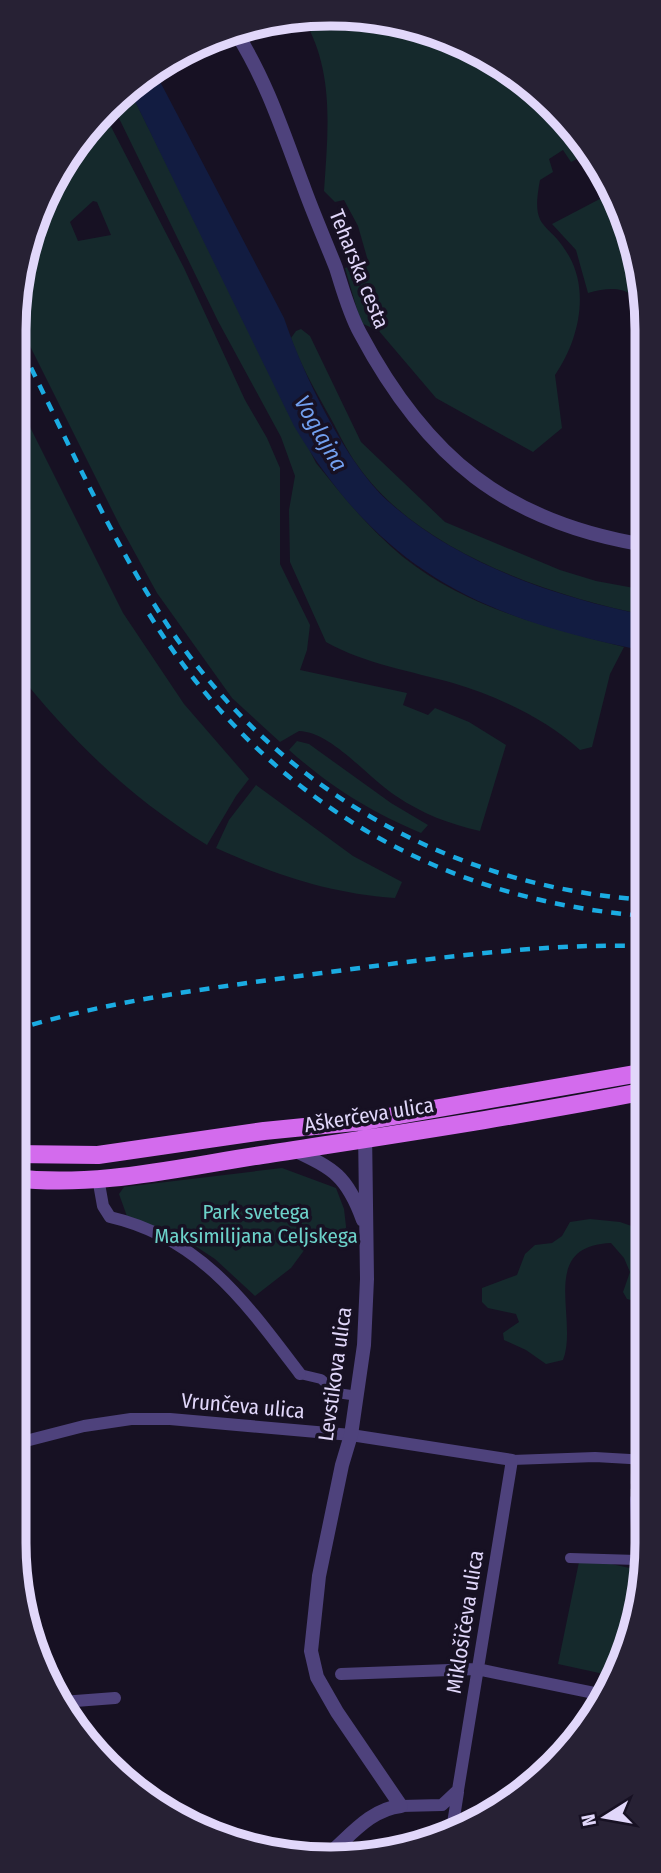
<svg xmlns="http://www.w3.org/2000/svg" width="661" height="1873" font-family="'Fira Sans Condensed',sans-serif">
  <style>
    .green { fill: #15292c; fill-rule: evenodd }
    .water { fill: #121c41 }
    .lines { fill: none; stroke-linecap: round; stroke-linejoin: round }
    .pedestrian-tunnel { stroke: #352f43; stroke-width: 10; stroke-dasharray: 10 5; stroke-linecap: butt }
    .pedestrian { stroke: #4e427c; stroke-width: 10 }
    .minor { stroke: #4e427c; stroke-width: 12 }
    .tertiary { stroke: #4e427c; stroke-width: 14 }
    .primary { stroke: #d36bed; stroke-width: 18 }
    .rail { stroke: #1bace2; stroke-width: 4.5; stroke-dasharray: 10 9; stroke-linecap: butt }
    .labels { text-anchor: middle; stroke-width: 7; stroke-linejoin: round; paint-order: stroke }
    .street-label { font-size: 21px; fill: #e1d7fa; stroke: #171123 }
    .park-label { font-size: 21px; fill: #6cd2ca; stroke: #171123 }
    .water-label { font-size: 23px; font-style: italic; fill: #729fee; stroke: #171123 }
    .rim { fill: none; stroke: #e1d7fa; stroke-width: 9 }
  </style>
  <rect width="100%" height="100%" fill="#171123"/>
  <path class="green" d="M303,18l109,7 77,32 79,65 21,31 -18,9 -8,-12 -14,9 4,13 -13,8c-10,53 8,39 29,76 21,37 9,86 -14,119l7,53 -29,24 -97,-54 -57,-67 -18,-8 -16,-55 23,-7 -10,-35 -14,-26 -9,2 -11,-11c4,-60 11,-120 -21,-173z
    M131,93l185,370c27,33 54,67 87,94 64,51 143,70 221,90l-14,27 -18,73 -12,3c-34,-31 -83,-54 -127,-67 -42,-12 -88,-19 -127,-41l-36,-80 -1,-52 6,-34 -14,-39 -63,-116 -104,-213z
    M105,115l79,153 61,132 22,38 13,30v96l30,61 -3,25 -7,20 107,23 -4,12 25,10 7,-7 34,14 37,23 -26,86c-31,-7 -57,-17 -84,-35 -28,-18 -64,-64 -97,-65l-19,11 -48,-44 -75,-105 -38,-69 -103,-206 9,-69 54,-111zM93,201l4,1 14,33 -33,6 -8,-19z
    M615,191l29,98v25c-10,-28 -30,-28 -56,-21l-12,-43 -24,-26z
    M301,329l9,7 51,106 84,80 115,48 36,11 49,9v25c-98,-20 -227,-64 -287,-149 -13,-17 -21,-38 -32,-56 -13,-24 -26,-46 -35,-72l5,-7z
    M14,395l109,218 61,91 65,75 -13,17 -29,49c-79,-49 -136,-105 -193,-177l4,-16 -4,-14z
    M297,741l12,3 82,59 37,22 -7,8c-52,-22 -90,-46 -132,-83z
    M256,785l97,71 49,26 -7,16c-67,-5 -119,-23 -179,-50l13,-28z
    M282,1168l54,20 8,21 3,26 -25,-9 -31,42 -36,28 -40,-37 -41,-27 -45,-10 -10,-28 5,-7z
    M590,1219l30,3 26,9v73l-19,-5 -4,-7 7,-20 -6,-14 -13,-15c-74,3 -32,76 -48,117l-17,4 -20,-14 -22,-10 -1,-7 16,-11 -3,-8 -28,-6 -6,-6v-14l35,-13 8,-21 10,-9 17,-2 10,-7 8,-14z
    M580,1557l63,14 -7,53 -23,52 -55,-12z"/>
  <path class="water" d="M155,72l129,246c19,56 61,144 105,184 69,62 167,95 256,113v36c-162,-32 -264,-79 -351,-225l-163,-333z"/>
  <g class="lines">
    <path class="pedestrian-tunnel" d="M635,1499l1,-29"/>
    <path class="pedestrian" d="M300,1374l21,5 16,14 21,3
      M512,1460l83,-3 52,3
      M570,1558l67,2 -2,-61"/>
    <path class="minor" d="M98,1178l5,28 7,11c91,21 136,86 190,157
      M14,1444l70,-18 47,-7h39l181,16 161,25 -54,330 -16,15 -41,1
      M341,1674l136,-5 127,26
      M62,1702l53,-4
      M452,1830l6,-38"/>
    <path class="tertiary" d="M237,34c30,48 46,98 66,151 10,28 22,55 33,83 7,22 13,45 24,65 66,124 145,189 285,212
      M294,1150c40,19 53,26 69,70
      M329,1854c22,-19 42,-45 72,-48l-64,-94 -20,-35 -6,-26 8,-75 23,-111 9,-30 13,-90 3,-66 -2,-149"/>
    <path class="primary" d="M14,1154l84,1 166,-24 101,-10 281,-49
      M14,1178c82,10 167,-11 248,-23 128,-20 257,-39 384,-64"/>
    <path class="rail" d="M14,334c47,92 89,190 145,278 108,171 285,274 487,288
      M149,614c111,181 285,286 497,302
      M14,1030c101,-31 204,-43 308,-57 108,-14 215,-30 324,-27"/>
  </g>
  <g class="labels">
    <g class="street-label">
      <text transform="translate(359 269) rotate(68)" y="7">Teharska cesta</text>
      <text transform="translate(369 1115) rotate(-9)" y="7">Aškerčeva ulica</text>
      <text transform="translate(335 1374) rotate(-82)" y="7">Levstikova ulica</text>
      <text transform="translate(243 1406) rotate(5)" y="7">Vrunčeva ulica</text>
      <text transform="translate(465 1622) rotate(-81)" y="7">Miklošičeva ulica</text>
    </g>
    <g class="park-label">
      <text x="256" y="1219">Park svetega<tspan x="256" dy="24">Maksimilijana Celjskega</tspan></text>
    </g>
    <g class="water-label">
      <text transform="translate(321 433) rotate(60)" y="8">Voglajna</text>
    </g>
  </g>
  <path d="M0 0H661V1873H0ZM330 26H331A304 304 0 0 1 635 330V1543A304 304 0 0 1 331 1847H330A304 304 0 0 1 26 1543V330A304 304 0 0 1 330 26Z" fill="#272134" fill-rule="evenodd"/>
  <path class="rim" d="M330 26H331A304 304 0 0 1 635 330V1543A304 304 0 0 1 331 1847H330A304 304 0 0 1 26 1543V330A304 304 0 0 1 330 26Z"/>
  <g transform="translate(605 1817) rotate(259)" stroke="#171123" stroke-width="5" paint-order="stroke">
  <path d="M0-5L12 26L0 18L-12 26Z" fill="#e1d7fa"/>
  <text y="-10" font-size="19" font-weight="bold" text-anchor="middle" fill="#e1d7fa">N</text>
  </g>
</svg>
